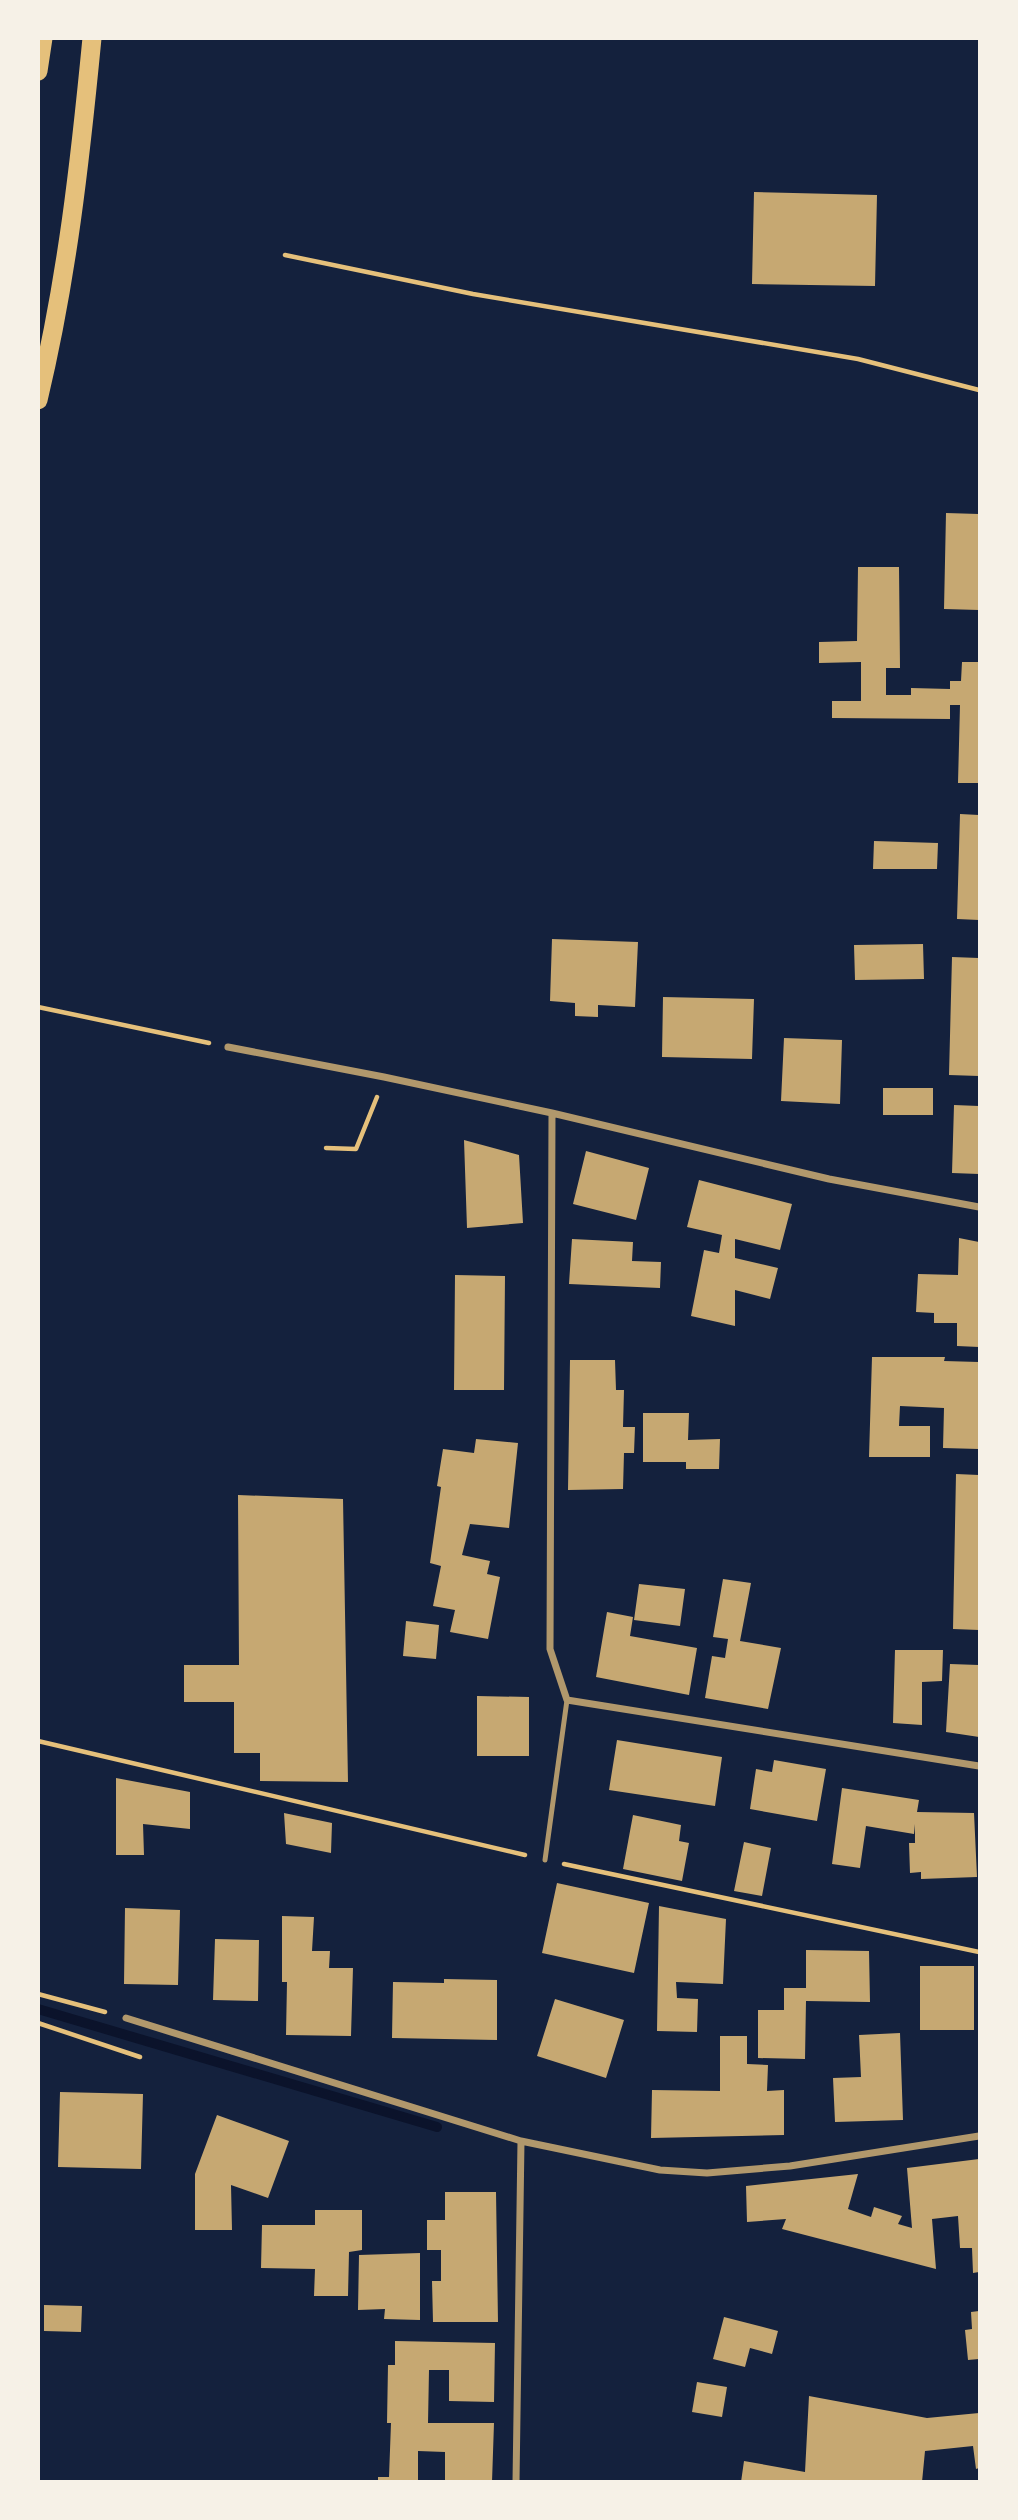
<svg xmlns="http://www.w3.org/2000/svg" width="1018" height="2520" font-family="'Asap Condensed',sans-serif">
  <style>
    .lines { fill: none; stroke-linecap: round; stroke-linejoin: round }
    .stream { stroke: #0b132b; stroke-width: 10 }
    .building { fill: #c6a872 }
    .path { stroke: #e5c07b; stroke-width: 4.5 }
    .service { stroke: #b1986c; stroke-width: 5 }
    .minor { stroke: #b1986c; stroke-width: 7 }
    .trunk { stroke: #e5c07b; stroke-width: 19 }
  </style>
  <rect width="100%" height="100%" fill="#14213d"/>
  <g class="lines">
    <path class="stream" d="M38,2009l399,118"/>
  </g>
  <path class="building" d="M754,192l123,3 -2,91 -123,-2z
    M946,513l33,1v96l-35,-1z
    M858,567h41l1,101h-14v27h25v-7l39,1v-8h11l1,-19h17v121h-21l2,-78h-10v14l-118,-1v-17h29v-39l-42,1v-21l38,-1z
    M960,814l19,1v105l-22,-1z
    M874,841l64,2 -1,26h-64z
    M552,939l86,3 -3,65 -37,-2v12l-23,-1v-13l-25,-2z
    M923,944l1,35 -69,1 -1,-35z
    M952,957l27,1v118l-30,-1z
    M663,997l91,2 -2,60 -90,-2z
    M784,1038l58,2 -2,64 -59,-3z
    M883,1088h50v27h-50z
    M954,1105l25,1v68l-27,-1z
    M464,1140l55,15 4,68 -56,5z
    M586,1151l63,17 -13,52 -63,-16z
    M699,1180l93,24 -12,46 -45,-11v19l43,10 -8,31 -35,-9v36l-44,-10 13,-66 15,3 3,-18 -35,-8z
    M959,1238l20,4v105l-22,-1v-23h-23v-10l-18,-1 2,-38 40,1z
    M572,1239l61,3 -1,19 29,1 -1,26 -91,-4z
    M455,1275l50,1 -1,114h-50z
    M872,1357h73l-1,4 35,1v87l-36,-1 1,-40 -44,-2 -1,20h31v31h-61z
    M570,1360h45l1,30h8l-1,37h12l-1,26h-10l-1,36 -55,1z
    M643,1413h46l-1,27 32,-1 -1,30h-33v-7h-43z
    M476,1439l42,4 -9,85 -39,-4 -8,31 28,6 -3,13 13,3 -12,62 -38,-7 5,-22 -22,-4 8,-40 -11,-3 11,-76 -4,-1 6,-37 31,4z
    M956,1474l23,1v155l-26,-1z
    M238,1495l105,4 5,283 -88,-1v-28h-26v-51h-50v-37h55z
    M723,1579l28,4 -11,58 41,7 -13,61 -63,-11 7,-42 13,2 3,-19 -15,-2z
    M639,1584l46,5 -5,37 -46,-6z
    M607,1612l26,5 -3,19 67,12 -8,47 -93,-18z
    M406,1621l33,4 -3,34 -33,-3z
    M895,1650h48l-1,31 -20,1v43l-29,-2z
    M950,1664l29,1v72l-33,-5z
    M477,1696l52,1v59h-52z
    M617,1740l105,17 -7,49 -106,-16z
    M774,1760l52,9 -9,52 -67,-12 6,-40 16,3z
    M116,1778l74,14v37l-47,-5 1,31h-28z
    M842,1788l77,12 -2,12 57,1 3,64 -56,2v-7l-11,1 -1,-30h6v-19l-1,10 -48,-8 -6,42 -28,-4z
    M284,1813l48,10 -1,30 -45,-9z
    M633,1815l48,10 -2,16 10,2 -7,38 -59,-12z
    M744,1842l27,6 -9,48 -28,-5z
    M557,1883l92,20 -15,70 -92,-20z
    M659,1906l67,13 -3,65 -47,-2 1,16 21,1 -1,33 -40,-1z
    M125,1908l55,2 -2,75 -54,-1z
    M282,1916l32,1 -2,34h18l-1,17h24l-2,68 -65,-1 1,-53h-5z
    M215,1939l44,1 -1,61 -45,-1z
    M806,1950l63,1 1,51 -64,-1 -1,58 -47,-1v-48h26v-22h22z
    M920,1966h54v64h-54z
    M444,1979l53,1v60l-105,-2 1,-56 51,1z
    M555,1999l69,21 -18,58 -69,-22z
    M900,2033l3,87 -68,2 -2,-44 28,-1 -2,-42z
    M720,2036h27v28l21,1 -1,26 17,-1v45l-133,3 1,-48 68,1z
    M60,2092l83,2 -2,75 -83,-2z
    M217,2115l72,26 -21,57 -37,-13 1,45h-37v-56z
    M979,2159v113l-6,1 -1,-25h-12l-2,-32 -26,3 4,50 -154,-40 4,-10 -39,3 -1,-36 112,-12 -10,35 23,8 3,-10 28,9 -4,8 14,4 -5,-60z
    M445,2192h51l2,130h-65l-1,-41h9v-31h-14v-30h18z
    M315,2210h47v40l-13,2 -1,44h-34l1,-27 -54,-1 1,-43h53z
    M420,2253v67l-36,-1 1,-10 -27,1 1,-55z
    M44,2305l38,1 -1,26 -37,-1z
    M979,2311v48l-11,1 -3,-30 7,-1 -1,-17z
    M724,2317l54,14 -6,23 -22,-6 -5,19 -32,-8z
    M395,2341l100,2 -1,59 -45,-1v-31h-20l-1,53h66l-2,59h-47v-30l-27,-1v31h-40v-5h11l2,-54h-4l1,-58h7z
    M697,2382l30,5 -5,30 -30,-5z
    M809,2396l118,22 52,-5v55l-3,1 -3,-23 -48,5 -3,31h-181l3,-21 61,11z"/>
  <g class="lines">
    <path class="path" d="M285,255l188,39 385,65 121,31
      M38,1007l171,36
      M326,1148l30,1 21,-52
      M38,1741l487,114
      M564,1864l415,88
      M38,1994l67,18
      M38,2023l102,34"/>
    <path class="service" d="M545,1860l22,-160"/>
    <path class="minor" d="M228,1047l156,30 168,36 277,66 150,28
      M552,1113l-2,536 17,51 412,66
      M126,2018l395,123 139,29 47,3 83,-7 189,-30
      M516,2482l5,-341"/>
    <path class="trunk" d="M38,71l5,-33
      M38,400c29,-121 42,-238 54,-362"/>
  </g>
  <rect width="1018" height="2520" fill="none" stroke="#f6f1e7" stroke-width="80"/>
</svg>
